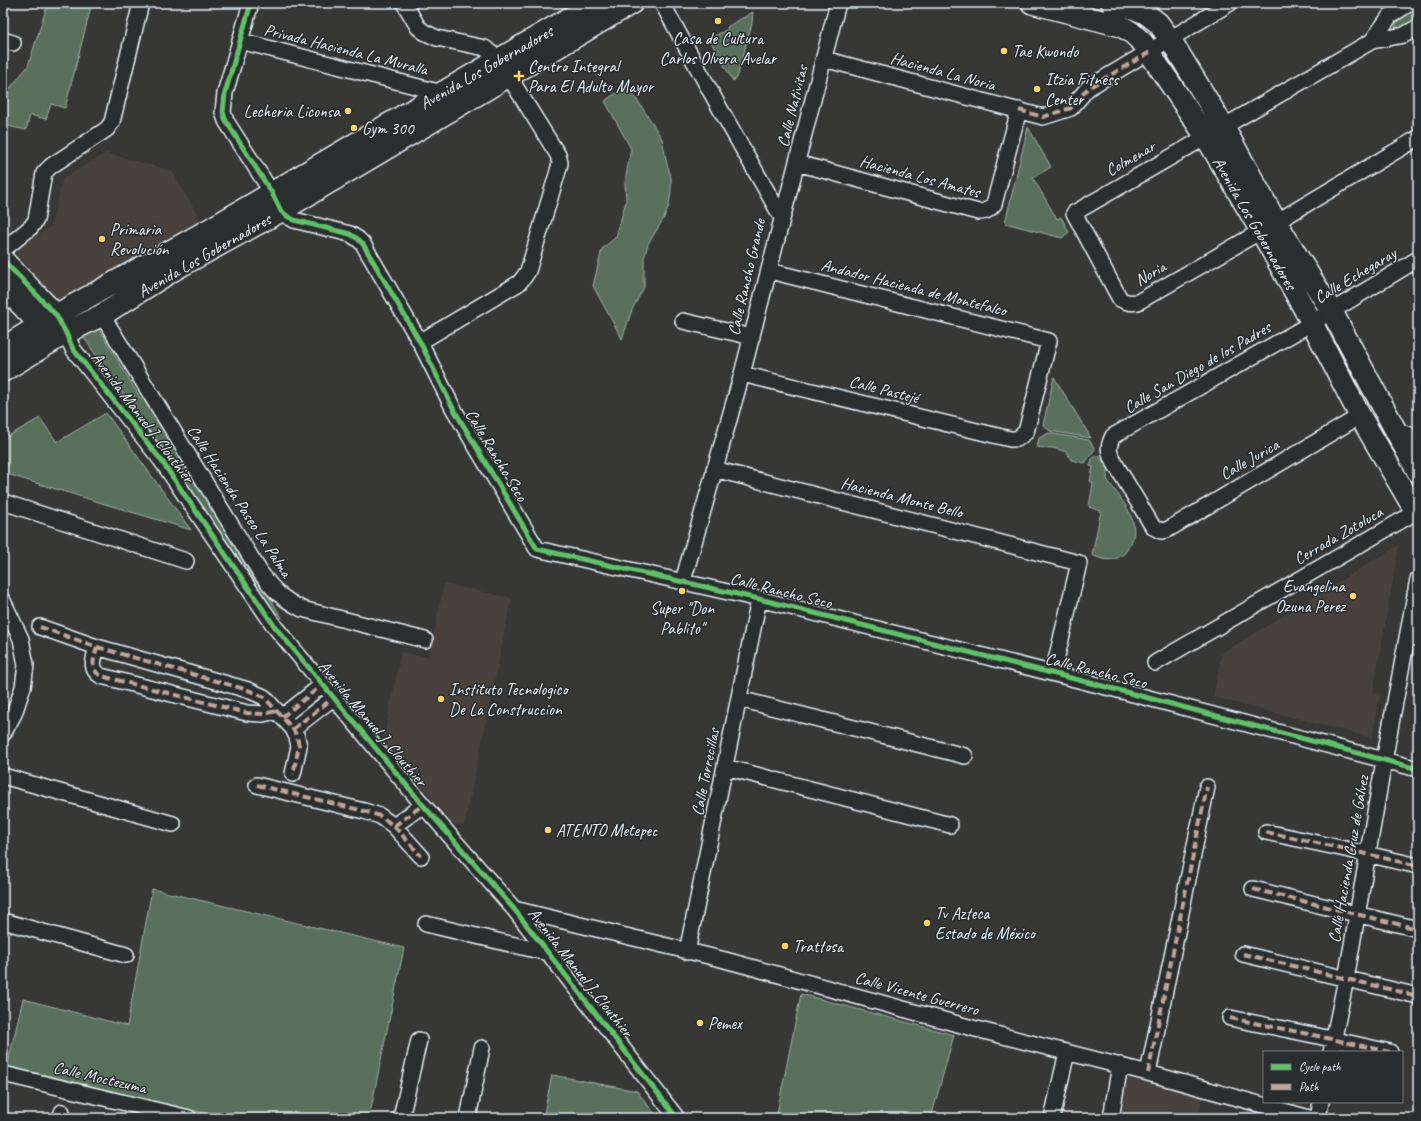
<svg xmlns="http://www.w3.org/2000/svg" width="1421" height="1121" font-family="Caveat,sans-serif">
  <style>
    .built { fill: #47433e }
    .green { fill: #58705c; stroke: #a0b0aa }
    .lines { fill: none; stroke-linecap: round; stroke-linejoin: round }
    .street-casing { stroke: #e8f1f8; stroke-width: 18 }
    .secondary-casing { stroke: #e8f1f8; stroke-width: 24 }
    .street { stroke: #2a2d2e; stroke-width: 15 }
    .secondary { stroke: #2a2d2e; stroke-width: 21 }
    .quiet { stroke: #c0a59a; stroke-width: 4; stroke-dasharray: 8 4; stroke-linecap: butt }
    .cycleway-casing { stroke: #2a2d2e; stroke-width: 8 }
    .cycleway { stroke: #61c268; stroke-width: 5 }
    .poi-dot { fill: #ffd166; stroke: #2a2d2e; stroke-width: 1.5 }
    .labels { text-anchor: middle; stroke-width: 3; stroke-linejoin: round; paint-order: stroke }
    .poi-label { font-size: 17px; fill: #e8f1f8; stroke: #2a2d2e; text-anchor: start }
    .street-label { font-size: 17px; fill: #e8f1f8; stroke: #2a2d2e }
  </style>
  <rect width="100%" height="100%" fill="#373735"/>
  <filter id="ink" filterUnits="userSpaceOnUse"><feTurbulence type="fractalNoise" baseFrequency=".025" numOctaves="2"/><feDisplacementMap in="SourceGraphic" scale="8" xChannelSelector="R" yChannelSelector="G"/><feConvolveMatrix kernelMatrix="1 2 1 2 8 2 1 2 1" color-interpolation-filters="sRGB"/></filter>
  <g filter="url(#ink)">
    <path class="built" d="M106,153l66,18 29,50 -143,83 -43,-53 36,-25 12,-48z
      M1399,545l-26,147 7,2 -8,44 -159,-41 9,-44z
      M444,584l68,14 -48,228 -11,-2 -70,-83 18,-89 28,5z
      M1126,1077l77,17 -5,24h-78z"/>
    <path class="green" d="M48,3h44l-27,105 -14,-4 -5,15 -16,-4 -4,15 -19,-4 -4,14v-43l25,-31z
      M1418,8v14l-14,8 -9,-2 3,-9z
      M753,12l-1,11 -15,55 -4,3 -24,-42 19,-10 -1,-2z
      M627,85l24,36 11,18 5,25 4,13v14l-2,14 -5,13 -16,26 -4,14v29l-12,23 -10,29 -29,-53 9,-37 14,-12 10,-36 -1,-19 6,-33 -26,-48z
      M1028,127l23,40 -18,11 24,41 4,-2 8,15 -7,6 -57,-15z
      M97,326l44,73 7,-3 134,222 -3,2 -197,-285z
      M1054,377l37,61 -41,-7 -7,-6z
      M106,413l85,117 -188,-57v-34l37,-21 17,24z
      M1049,433l40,7 6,9 -10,14 -14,-3 -4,-8 -14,-4h-8l-8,-1 2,-9z
      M1097,455c8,5 11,15 10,24 12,19 35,40 24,64 -3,5 -5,10 -10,13 -9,6 -19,4 -29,-1l9,-44 -12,-4 4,-24 -3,-2 3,-14 -3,-1 2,-7z
      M152,889l252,59 -35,170h-145l-217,-52 16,-67 104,27z
      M801,994l153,41 -23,83h-155z
      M552,1075l85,16 21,27h-115z"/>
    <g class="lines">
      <defs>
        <path id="street" d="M251,3l-26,90 -2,19 3,9 46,72 9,18 6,5 7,4 56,14 8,5 5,5 57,98 33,66 84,141 222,50 359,91 300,79
          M404,3l14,24 6,5 13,6 48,10 13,11 60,96 2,8 -2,8 -30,100 -4,6 -5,6 -99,59
          M662,3l56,102 64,113
          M1418,27l-14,8 -32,6 -298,172 46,86c7,4 11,4 18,3l123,-71 157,-93
          M3,40l10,3
          M240,41l202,52
          M1372,41l18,-25 20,-13
          M824,59l219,58 28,-9 17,-20 142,-85
          M797,163l181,49c8,0 11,-2 16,-8l25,-94
          M3,250l28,-23 5,-7 8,-47 7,-7 56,-37 5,-7 29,-119
          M102,315l158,257c14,19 21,26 42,37l123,31
          M683,321l69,16
          M66,333l7,16 88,111 114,167 148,178 91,104 163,209
          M742,374l268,65h7l9,-7 23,-91 -279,-70
          M1360,416l-193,114 -6,1 -8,-4 -42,-70c-3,-8 -2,-13 2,-21l199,-113 106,-64
          M1396,431l22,6
          M714,469l365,94 -26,110
          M3,502l183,59
          M683,581l59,-207 96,-371
          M3,601l18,38 5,26 -3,22 -9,27 -11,20
          M40,627l57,20c-3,12 -8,22 4,29l146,37 16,1 14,-3
          M97,647l151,43 16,7 29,32 4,8 2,9 -6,28
          M1155,663l261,-151 2,3
          M739,699l226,57
          M282,717l40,-32
          M293,729l40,-31
          M725,767l225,58
          M3,776l170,48
          M257,785l107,26 16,5 14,10 27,30
          M394,826l29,-21
          M1266,832l79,17 73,17
          M1253,889l165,40
          M514,909l211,51 251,69 172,44 161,45
          M3,921l123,34
          M426,924l122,29
          M687,952l72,-353
          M1243,954l175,42
          M1230,1018l83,17 77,17
          M1331,1052l15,-73 38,-218 34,-182
          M1148,1073l59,-286
          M3,1074l186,44
          M61,1118l1,-6
          M401,1118l18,-78
          M468,1118l14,-70
          M1052,1118l15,-66
          M1111,1118l9,-53
          M1318,1118l3,-16"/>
        <path id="secondary" d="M1032,3l89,23 10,6 12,11 63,94 55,94 51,92 48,93 56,96 2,-2
          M1112,3l18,4 15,6 13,10 12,16 53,87 53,96 56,90 86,160
          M3,260l53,55 7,11
          M3,286l47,49
          M3,348l53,-33 154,-86 385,-226
          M3,371l63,-38 36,-18 73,-46 106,-58 351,-208"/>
      </defs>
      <use href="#street" class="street-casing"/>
      <use href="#secondary" class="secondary-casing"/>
      <use href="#street" class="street"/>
      <use href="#secondary" class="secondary"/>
      <path class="quiet" d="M1019,110l24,7 28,-9 17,-20 62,-36
        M40,627l57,20c-3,12 -8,22 4,29l146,37 16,1 14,-3
        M97,647l151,43 16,7 29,32 4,8 2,9 -6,28
        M282,717l40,-32
        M293,729l40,-31
        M257,785l107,26 16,5 14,10 27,30
        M394,826l29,-21
        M1266,832l79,17 73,17
        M1253,889l165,40
        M1243,954l175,42
        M1230,1018l83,17 77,17
        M1148,1073l59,-286"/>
      <defs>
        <path id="cycleway" d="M251,3l-26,90 -2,19 3,9 46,72 9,18 6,5 7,4 56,14 8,5 5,5 57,98 33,66 84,141 222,50 359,91 300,79
          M3,260l53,55 10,18 7,16 88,111 114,167 148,178 91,104 163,209"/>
      </defs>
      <use href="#cycleway" class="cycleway-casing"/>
      <use href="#cycleway" class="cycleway"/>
    </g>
  </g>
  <g class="poi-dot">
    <circle cx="718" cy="21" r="4"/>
    <circle cx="1004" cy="51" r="4"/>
    <path d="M517 70h4v4h4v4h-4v4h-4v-4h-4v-4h4z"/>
    <circle cx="1037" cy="89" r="4"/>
    <circle cx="348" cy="111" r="4"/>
    <circle cx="354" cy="128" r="4"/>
    <circle cx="102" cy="239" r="4"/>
    <circle cx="682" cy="591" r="4"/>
    <circle cx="1353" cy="596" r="4"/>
    <circle cx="441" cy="699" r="4"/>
    <circle cx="548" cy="830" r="4"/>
    <circle cx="927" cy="923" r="4"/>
    <circle cx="785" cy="946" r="4"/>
    <circle cx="700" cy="1023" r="4"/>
  </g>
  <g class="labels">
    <g class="poi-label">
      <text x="718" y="44" text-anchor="middle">Casa de Cultura<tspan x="718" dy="20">Carlos Olvera Avelar</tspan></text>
      <text x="1012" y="57">Tae Kwondo</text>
      <text x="528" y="72">Centro Integral<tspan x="528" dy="20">Para El Adulto Mayor</tspan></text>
      <text x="1045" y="85">Itzia Fitness<tspan x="1045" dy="20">Center</tspan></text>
      <text x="340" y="117" text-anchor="end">Lecheria Liconsa</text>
      <text x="362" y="134">Gym 300</text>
      <text x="110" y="235">Primaria<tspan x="110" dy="20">Revolución</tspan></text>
      <text x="1345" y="592" text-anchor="end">Evangelina<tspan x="1345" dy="20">Ozuna Perez</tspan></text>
      <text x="682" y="614" text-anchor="middle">Super "Don<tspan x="682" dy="20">Pablito"</tspan></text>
      <text x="449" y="695">Instituto Tecnologico<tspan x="449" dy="20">De La Construccion</tspan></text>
      <text x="556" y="836">ATENTO Metepec</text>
      <text x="935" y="919">Tv Azteca<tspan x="935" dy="20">Estado de México</tspan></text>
      <text x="793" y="952">Trattosa</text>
      <text x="708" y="1029">Pemex</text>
    </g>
    <g class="street-label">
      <text transform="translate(346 49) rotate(14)" y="6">Privada Hacienda La Muralla</text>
      <text transform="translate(486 67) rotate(-30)" y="6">Avenida Los Gobernadores</text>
      <text transform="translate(943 71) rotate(15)" y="6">Hacienda La Noria</text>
      <text transform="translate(792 106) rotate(-76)" y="6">Calle Nativitas</text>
      <text transform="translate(1130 158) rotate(-30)" y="6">Colmenar</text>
      <text transform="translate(920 176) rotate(15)" y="6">Hacienda Los Amates</text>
      <text transform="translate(1255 223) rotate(60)" y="6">Avenida Los Gobernadores</text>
      <text transform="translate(204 255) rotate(-30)" y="6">Avenida Los Gobernadores</text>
      <text transform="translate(1150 273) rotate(-30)" y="6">Noria</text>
      <text transform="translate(1355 275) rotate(-31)" y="6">Calle Echegaray</text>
      <text transform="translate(746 277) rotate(-77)" y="6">Calle Rancho Grande</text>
      <text transform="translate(914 287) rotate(14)" y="6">Andador Hacienda de Montefalco</text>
      <text transform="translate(1197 367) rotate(-30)" y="6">Calle San Diego de los Padres</text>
      <text transform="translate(884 389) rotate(14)" y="6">Calle Pastejé</text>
      <text transform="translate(143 417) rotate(53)" y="6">Avenida Manuel J. Clouthier</text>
      <text transform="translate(497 455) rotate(59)" y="6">Calle Rancho Seco</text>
      <text transform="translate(1249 459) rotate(-30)" y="6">Calle Jurica</text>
      <text transform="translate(902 497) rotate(14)" y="6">Hacienda Monte Bello</text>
      <text transform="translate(240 501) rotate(57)" y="6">Calle Hacienda Paseo La Palma</text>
      <text transform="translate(1338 535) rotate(-30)" y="6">Cerrada Zotoluca</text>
      <text transform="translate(781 590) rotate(14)" y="6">Calle Rancho Seco</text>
      <text transform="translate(1096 670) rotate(14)" y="6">Calle Rancho Seco</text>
      <text transform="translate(373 723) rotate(50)" y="6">Avenida Manuel J. Clouthier</text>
      <text transform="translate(705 772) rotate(-79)" y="6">Calle Torrecillas</text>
      <text transform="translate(1348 859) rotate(-80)" y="6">Calle Hacienda Cruz de Gálvez</text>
      <text transform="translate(581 972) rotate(52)" y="6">Avenida Manuel J. Clouthier</text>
      <text transform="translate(917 993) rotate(15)" y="6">Calle Vicente Guerrero</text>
      <text transform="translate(100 1077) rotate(13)" y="6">Calle Moctezuma</text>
    </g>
  </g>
  <rect width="1421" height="1121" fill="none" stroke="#2a2d2e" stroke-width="16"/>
  <rect x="8" y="8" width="1405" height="1105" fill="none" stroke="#e8f1f8" stroke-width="1.5" filter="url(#ink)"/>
  <rect x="1263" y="1051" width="140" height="52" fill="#2a2d2e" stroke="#767b7f"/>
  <rect x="1271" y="1064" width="20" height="6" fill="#61c268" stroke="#767b7f"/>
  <text x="1299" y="1071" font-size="12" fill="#e8f1f8">Cycle path</text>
  <rect x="1271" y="1084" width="20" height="6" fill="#c0a59a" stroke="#767b7f"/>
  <text x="1299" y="1091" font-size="12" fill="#e8f1f8">Path</text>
</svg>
